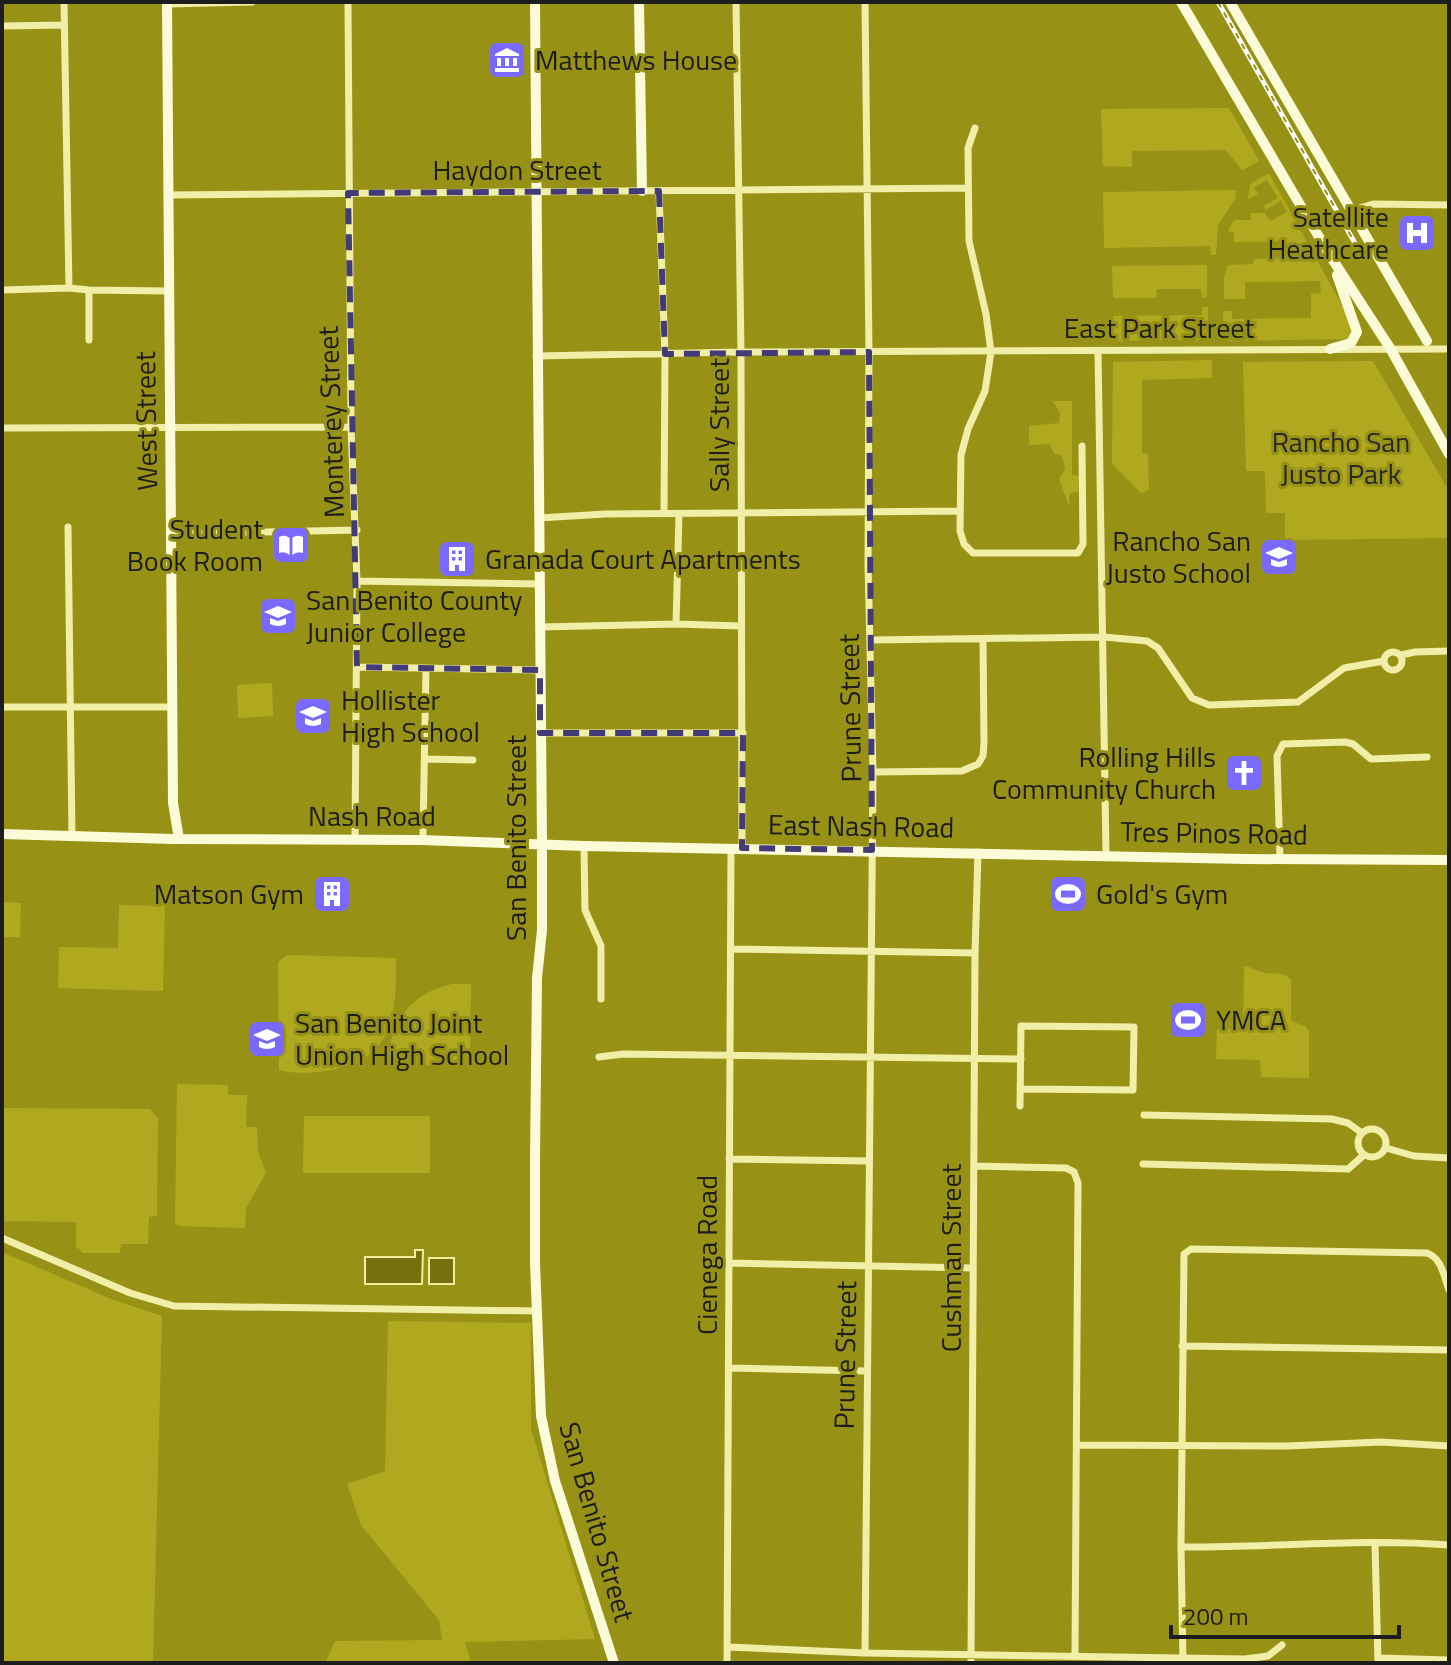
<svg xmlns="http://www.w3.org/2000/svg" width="1451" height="1665" font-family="'Titillium Web',sans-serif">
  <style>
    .green { fill: #b0a91f }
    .water { fill: #74710e; stroke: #f4ee9b; stroke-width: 2 }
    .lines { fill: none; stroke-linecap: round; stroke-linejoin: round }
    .street { stroke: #f1eea8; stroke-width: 7 }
    .secondary { stroke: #fcfbd7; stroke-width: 10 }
    .rail-casing { stroke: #fff; stroke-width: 5 }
    .rail { stroke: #979216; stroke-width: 2; stroke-dasharray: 6; stroke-linecap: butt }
    .marked { fill: none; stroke: #423b77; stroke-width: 6; stroke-dasharray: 16 10; stroke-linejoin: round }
    .labels { text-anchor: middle; stroke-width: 6; stroke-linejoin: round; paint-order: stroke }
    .poi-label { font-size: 28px; fill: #1d1d1d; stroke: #979216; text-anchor: start }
    .street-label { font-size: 28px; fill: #1d1d1d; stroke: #979216 }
    .park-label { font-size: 28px; fill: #282824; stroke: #979216 }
  </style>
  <rect width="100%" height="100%" fill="#979216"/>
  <path class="green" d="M1229,108l30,53 -17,9 -16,-20 -94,1v16l-29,-1 -2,-57z
    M1269,173l85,154 -6,12 -124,2 -1,-30h9v8l79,-1v-24l10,-1 -1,-12 -75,1v17h-21v-22l4,-12 25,-1 1,-5 27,-1v-17l-48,1 2,-9 -7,-2 6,-11h17v-7h14l5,8 17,-9 -6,-11 -16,9 -1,-4 14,-8 -11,-18 -13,7 4,8 -10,4 2,-15z
    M1236,190l-1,9 -17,26 -2,30h-5l-1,-9 -106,2 -1,-56z
    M1207,265v33h-5l-1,-9h-44l-1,9h-43l-1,-32z
    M1202,307h6v33l-95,1v-25l89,-1z
    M1212,360v18l-70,2v73l6,1 1,36 -8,3 -29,-29 1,-102z
    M1373,361l76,130v47l-164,2v-27h-19l-1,-42h-19l-3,-109z
    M1053,401h19v74l7,1 -1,16 -8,1 -1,13 -10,-27 6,-10 -3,-14 -8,-1 -4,-10 -21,1v-19l30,-3 1,-10z
    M272,683l1,33 -35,2 -1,-33z
    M2,902l19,1 -1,34h-18z
    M119,905l46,1 -2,85 -105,-3 1,-41 59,1z
    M287,955l109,3c0,49 1,96 -56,110 -20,5 -41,7 -61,2l-1,-108z
    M1244,966c9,1 13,5 20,7 12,2 18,-2 27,7v41l14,5 4,5v47l-48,-1 -1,-17 -44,-1 1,-30h26z
    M452,984h19l-1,77 -7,6 -72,-4 -3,-4c3,-39 25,-67 64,-75z
    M177,1084l51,1v10h19l-1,32h11l1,25 8,21 -20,35 -1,20 -67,-2 -3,-3z
    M2,1108l148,1 8,9 -1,98 -8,1 -1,27h-27l-1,9h-37l-7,-7v-24l-74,-1z
    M304,1116h126v57h-127z
    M2,1252l109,47 51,17 -9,347h-151z
    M388,1321l143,2v106l64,210 -130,3 6,21h-146l10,-22 107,-1 -3,-20 -78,-95 -14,-41 38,-13z"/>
  <path class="water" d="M415,1250h8l-1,34h-57v-27h50z
    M429,1258h25v26h-25z"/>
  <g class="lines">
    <path class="street" d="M64,2l5,286
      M348,2l3,425 6,154 -2,259
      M736,2l5,350 1,496
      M865,2l4,350 -1,212 5,208 -8,881
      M167,4l85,-2
      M2,26l62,-1
      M975,128l-7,20 1,93 17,73 5,38 -6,39 -17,38 -7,26 -1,76 4,13 9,9h105l5,-9 -1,-98
      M659,191l6,163 -1,160
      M168,195l800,-7
      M1353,210l20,-6 76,1
      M2,290l67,-2 20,2 79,1
      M89,290v50
      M1098,351l8,503
      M536,356l205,-4 708,-3
      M2,428l349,-1
      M539,518l66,-4 355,-3
      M68,527l4,309
      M170,534l187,-4
      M357,581l182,3
      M676,624l3,-109
      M540,627l136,-3 64,2
      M872,640l232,-3 43,4 11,7 34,50 17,7 89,-3 46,-34 40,-7
      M1384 661a9 9 0 1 1 18 0a9 9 0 1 1-18 0Z
      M1401,655l14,-3 34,-1
      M357,667l183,3
      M2,707h170
      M540,733h203
      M425,759l48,1
      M873,772l89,-1 16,-7 5,-8 1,-13 -1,-104
      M423,834l3,-166
      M584,846l1,64 16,36v53
      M1280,859l-3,-103 6,-12 62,-2 8,2 18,15 56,-2
      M731,949l244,4
      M599,1057l24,-3 398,5
      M1020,1106l1,-80 113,1 -1,63 -113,-1
      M1144,1115l188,4 16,4 14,10
      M1358 1143a14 14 0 1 1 28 0a14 14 0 1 1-28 0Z
      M1386,1148l28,8 35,2
      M729,1159l140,2
      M1143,1164l205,5 16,-14
      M974,1166l92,2 8,4 4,11 -3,472
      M2,1238l128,55 44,13 363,5
      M728,1263l245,5
      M1182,1346l267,4
      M729,1368l138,3
      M1077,1445l210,1 94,-4 68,4
      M1375,1543l3,120
      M1181,1547c89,1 179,-9 268,-2
      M727,1647l138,6 380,6 23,-3 14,-11
      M1378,1658l71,2
      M727,1663l4,-815
      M971,1663l4,-710 3,-101
      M1183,1663l-2,-116 3,-293 7,-5 236,4c15,5 17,24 22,37"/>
    <path class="secondary" d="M167,2l6,801 6,36
      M535,2l7,842v86l-5,48 -2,182v103l6,153 14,65 59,182
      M639,2l3,189
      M1181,2l148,252 61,94 59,106
      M1230,2l197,339
      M1330,349l21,-6 6,-11 -20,-57
      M2,834l171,5 249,1 162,6 662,13 203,1"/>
    <defs>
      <path id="rail" d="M1218,2l146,257"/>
    </defs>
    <use href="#rail" class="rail-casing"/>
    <use href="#rail" class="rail"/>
  </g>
  <path class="marked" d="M659,191l6,163 204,-2 3,498 -130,-2 1,-115h-203v-63l-183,-3 -9,-474z"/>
  <defs>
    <symbol id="museum-square" viewBox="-11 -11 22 22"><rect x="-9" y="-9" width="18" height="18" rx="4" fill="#7a69ff" stroke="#979216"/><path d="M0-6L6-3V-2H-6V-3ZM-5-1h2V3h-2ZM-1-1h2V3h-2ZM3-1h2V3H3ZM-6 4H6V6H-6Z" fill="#fff"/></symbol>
    <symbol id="hospital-square" viewBox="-11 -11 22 22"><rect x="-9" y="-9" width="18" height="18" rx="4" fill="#7a69ff" stroke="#979216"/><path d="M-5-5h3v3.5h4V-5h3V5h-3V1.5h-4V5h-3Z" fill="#fff"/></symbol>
    <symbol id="library-square" viewBox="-11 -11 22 22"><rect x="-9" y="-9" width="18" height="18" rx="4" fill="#7a69ff" stroke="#979216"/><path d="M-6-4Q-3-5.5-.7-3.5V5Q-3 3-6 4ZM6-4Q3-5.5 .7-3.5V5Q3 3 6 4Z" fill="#fff"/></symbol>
    <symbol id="school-square" viewBox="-11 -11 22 22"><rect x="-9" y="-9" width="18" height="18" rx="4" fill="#7a69ff" stroke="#979216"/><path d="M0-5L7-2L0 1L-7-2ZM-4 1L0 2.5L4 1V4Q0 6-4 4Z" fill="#fff"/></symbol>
    <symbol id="building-square" viewBox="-11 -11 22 22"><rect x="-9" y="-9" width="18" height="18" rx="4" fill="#7a69ff" stroke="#979216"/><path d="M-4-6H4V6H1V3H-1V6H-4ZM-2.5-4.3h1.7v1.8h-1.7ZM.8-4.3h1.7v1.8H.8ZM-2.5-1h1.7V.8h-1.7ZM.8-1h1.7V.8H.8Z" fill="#fff"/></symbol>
    <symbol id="church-square" viewBox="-11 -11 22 22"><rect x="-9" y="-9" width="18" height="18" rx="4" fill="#7a69ff" stroke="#979216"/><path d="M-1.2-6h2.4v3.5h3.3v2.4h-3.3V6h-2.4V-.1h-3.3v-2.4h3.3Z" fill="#fff"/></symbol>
    <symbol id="stadium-square" viewBox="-11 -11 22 22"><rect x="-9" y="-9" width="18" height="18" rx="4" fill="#7a69ff" stroke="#979216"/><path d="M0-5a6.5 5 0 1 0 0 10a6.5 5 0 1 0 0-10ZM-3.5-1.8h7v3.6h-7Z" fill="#fff"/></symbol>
  </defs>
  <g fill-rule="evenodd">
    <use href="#museum-square" x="485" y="38" width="44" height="44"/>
    <use href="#hospital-square" x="1395" y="211" width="44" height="44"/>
    <use href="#library-square" x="269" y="523" width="44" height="44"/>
    <use href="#school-square" x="1257" y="535" width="44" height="44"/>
    <use href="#building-square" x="435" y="537" width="44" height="44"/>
    <use href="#school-square" x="256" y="594" width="44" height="44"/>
    <use href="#school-square" x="291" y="694" width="44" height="44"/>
    <use href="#church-square" x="1222" y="751" width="44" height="44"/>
    <use href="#building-square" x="310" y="872" width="44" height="44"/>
    <use href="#stadium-square" x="1046" y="872" width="44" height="44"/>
    <use href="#stadium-square" x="1166" y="998" width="44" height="44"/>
    <use href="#school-square" x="245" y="1017" width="44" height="44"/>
  </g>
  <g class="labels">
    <g class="poi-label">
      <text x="535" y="70">Matthews House</text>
      <text x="1389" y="227" text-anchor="end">Satellite<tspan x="1389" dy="32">Heathcare</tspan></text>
      <text x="263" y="539" text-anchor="end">Student<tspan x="263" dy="32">Book Room</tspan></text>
      <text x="1251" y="551" text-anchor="end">Rancho San<tspan x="1251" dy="32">Justo School</tspan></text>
      <text x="485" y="569">Granada Court Apartments</text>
      <text x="306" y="610">San Benito County<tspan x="306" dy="32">Junior College</tspan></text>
      <text x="341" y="710">Hollister<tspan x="341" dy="32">High School</tspan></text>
      <text x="1216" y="767" text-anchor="end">Rolling Hills<tspan x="1216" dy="32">Community Church</tspan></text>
      <text x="304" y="904" text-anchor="end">Matson Gym</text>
      <text x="1096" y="904">Gold's Gym</text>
      <text x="1216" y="1030">YMCA</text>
      <text x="295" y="1033">San Benito Joint<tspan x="295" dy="32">Union High School</tspan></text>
    </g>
    <g class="street-label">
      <text x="517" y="180">Haydon Street</text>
      <text x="1159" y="338">East Park Street</text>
      <text transform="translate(146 421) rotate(-91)" y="10">West Street</text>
      <text transform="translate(331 422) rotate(-92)" y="10">Monterey Street</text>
      <text transform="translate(719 425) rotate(-90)" y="10">Sally Street</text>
      <text transform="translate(850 708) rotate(-91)" y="10">Prune Street</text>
      <text x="372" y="826">Nash Road</text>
      <text transform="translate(861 826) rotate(1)" y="10">East Nash Road</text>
      <text transform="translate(1214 833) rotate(1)" y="10">Tres Pinos Road</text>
      <text transform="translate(516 838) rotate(-90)" y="10">San Benito Street</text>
      <text transform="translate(707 1255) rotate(-90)" y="10">Cienega Road</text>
      <text transform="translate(951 1258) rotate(-90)" y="10">Cushman Street</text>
      <text transform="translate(845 1355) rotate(-89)" y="10">Prune Street</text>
      <text transform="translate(597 1522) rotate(74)" y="10">San Benito Street</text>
    </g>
    <g class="park-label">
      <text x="1341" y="452">Rancho San<tspan x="1341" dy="32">Justo Park</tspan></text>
    </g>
  </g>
  <rect width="1451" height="1665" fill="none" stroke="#1d1d1d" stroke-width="8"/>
  <path d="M1171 1625v12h228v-12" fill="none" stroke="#1d1d1d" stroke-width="4"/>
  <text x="1183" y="1625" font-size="24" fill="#1d1d1d" stroke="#979216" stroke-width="6" paint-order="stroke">200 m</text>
</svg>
